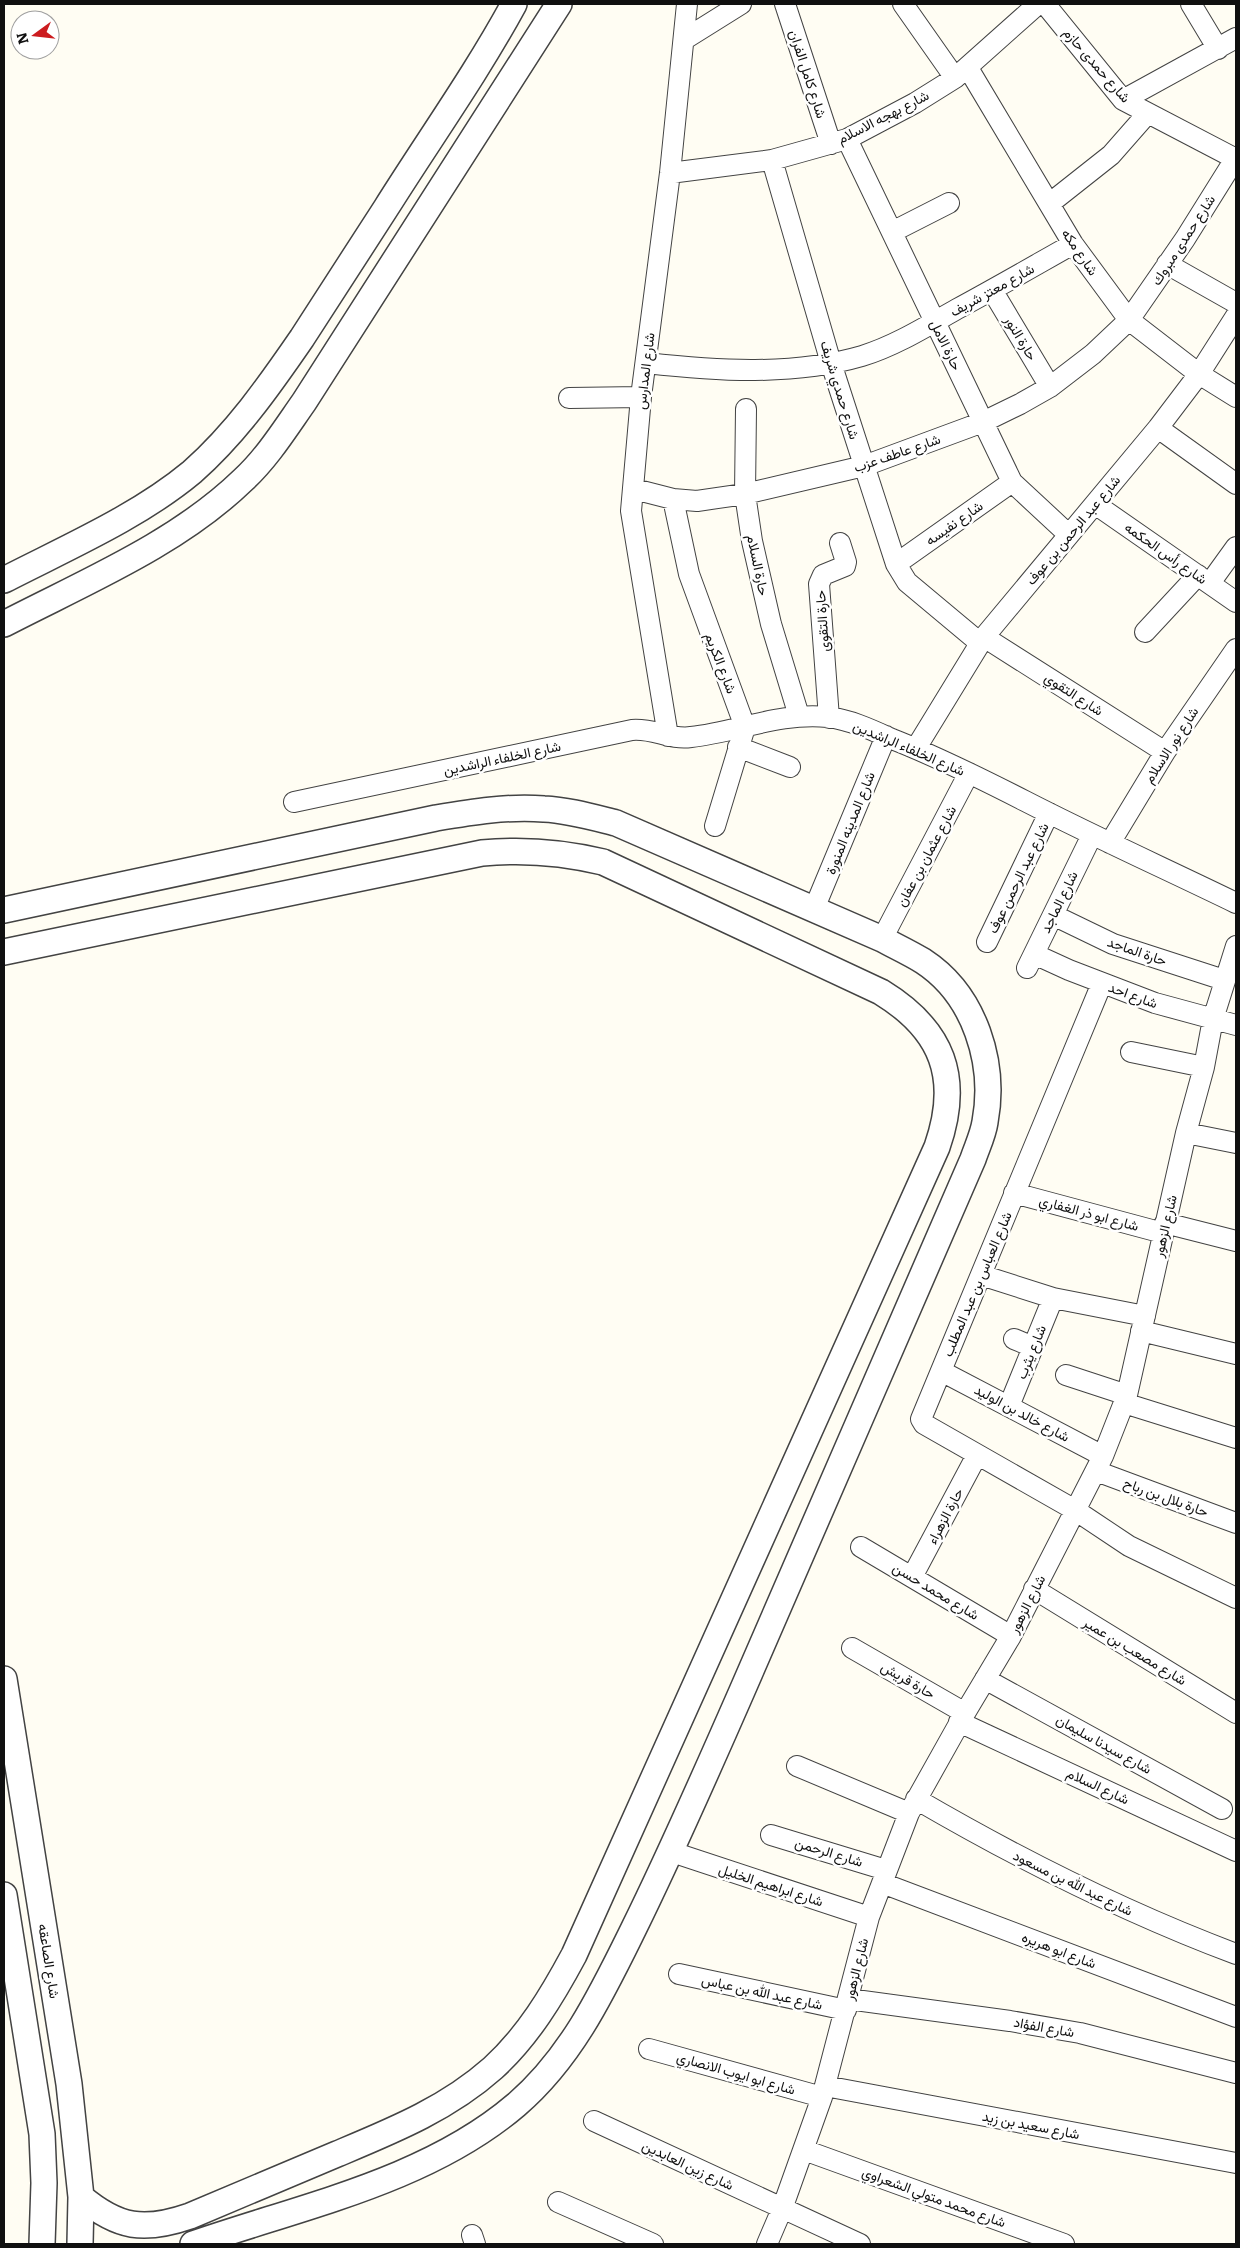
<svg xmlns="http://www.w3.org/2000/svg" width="1240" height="2248" font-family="Literata,Vazirmatn,serif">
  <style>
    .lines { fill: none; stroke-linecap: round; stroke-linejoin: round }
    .minor-casing { stroke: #434343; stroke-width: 22 }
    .tertiary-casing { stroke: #434343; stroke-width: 28 }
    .minor { stroke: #fff; stroke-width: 20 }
    .tertiary { stroke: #fff; stroke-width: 25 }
    .labels { text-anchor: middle; stroke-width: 5; stroke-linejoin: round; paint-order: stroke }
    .street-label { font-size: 14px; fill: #101010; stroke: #fff }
  </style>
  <rect width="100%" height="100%" fill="#fffdf3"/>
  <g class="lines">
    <defs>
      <path id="minor" d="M785,4l46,140
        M903,4l52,74
        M1045,4l78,96 113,59
        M1191,4l27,45
        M685,39l56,-35
        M968,68l105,176 56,76 70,54 37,23
        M1123,100l113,-62
        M847,139l165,343 57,53
        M772,160l59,203 65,201 11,18 73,61
        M670,173l102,-13 75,-21 68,-36 40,-25 83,-74
        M1049,204l62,-49 36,-41
        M892,232l57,-29
        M1167,264l69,39
        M992,290l58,97
        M647,363c70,8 146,13 215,-7 33,-10 65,-30 95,-47 39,-21 77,-43 116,-65
        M569,398l72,-1
        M746,409l-1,85 7,47 19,83 28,92
        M1158,428l78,56
        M634,489l39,10 24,2 48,-7 119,-28 119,-44 37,-18 30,-17 43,-33 36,-34 56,-81 50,-80
        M673,499l16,75 56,153 -30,99
        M1095,504l141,98
        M896,564l116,-82
        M1210,583l26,-36
        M1145,632l53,-57
        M984,637l181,115
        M829,718l-10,-134 4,-9 22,-9 1,-4 -6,-19
        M668,736l-37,-225 10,-114 29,-224 17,-169
        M738,747l52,20
        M916,748l68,-111 174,-209 41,-54 37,-58
        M294,802l338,-72c22,-2 37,10 59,7 46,-5 89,-25 137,-20 23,3 44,13 64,22 46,18 90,40 133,62 70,36 141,68 211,102
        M1110,843l55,-91 71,-103
        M814,909l72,-173
        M1053,915l60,29 111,36
        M882,939l87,-166
        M987,942l62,-129
        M1034,954l35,16 86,33 81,22
        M1027,968l65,-133
        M1102,983l-181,436 3,5 151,86 54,36 107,52
        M1131,1052l73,15
        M1186,1133l50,10
        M1014,1193l149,40
        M1165,1223l71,18
        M981,1275l72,23 92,18
        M1141,1331l95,23
        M1014,1339l19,8
        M941,1371l162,85
        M1066,1375l61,20
        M1124,1403l112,35
        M1009,1406l44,-108
        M1096,1471l140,52
        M861,1547l150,89
        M912,1577l65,-122
        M1034,1589l202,124
        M852,1648l113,65
        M985,1679l237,130
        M959,1722l277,129
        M797,1766l112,47
        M916,1799c103,60 208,113 320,155
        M771,1835l115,35
        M672,1852l197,65
        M882,1883l354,134
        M679,1974l167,36
        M848,1999l162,22 70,12 156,40
        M649,2049l173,48
        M825,2086l411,77
        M594,2121l266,123
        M804,2150l260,94
        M558,2202l95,42
        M472,2235l3,9
        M767,2244l15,-35 40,-112 47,-180 40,-104 56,-100 46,-77 92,-180 24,-61 59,-262 18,-66 9,-48 23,-73"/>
      <path id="tertiary" d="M4,580c62,-32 134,-63 188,-108 44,-39 77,-86 110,-134 28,-43 56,-86 84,-130 42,-67 90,-134 128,-204
        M4,624c81,-42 173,-80 239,-144 24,-22 42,-51 61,-78l255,-398
        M4,910l432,-92c36,-6 72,-12 108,-9 24,1 48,8 72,14l266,116c13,7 28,14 41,22 52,34 73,102 62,161 -2,13 -8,25 -12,37 -77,177 -154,355 -231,532 -35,80 -70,160 -109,239 -31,63 -62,128 -117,175 -89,76 -214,101 -323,139
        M4,952l478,-99c42,-4 80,-1 121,9l278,130c62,38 80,86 56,155l-363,808c-22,41 -46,81 -81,113 -46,41 -101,63 -156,86 -49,21 -98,41 -147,62 -46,16 -72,12 -109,-19
        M4,1679l65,405 12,113 -1,47
        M4,1895l38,239 2,49 -2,61"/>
    </defs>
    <use href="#minor" class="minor-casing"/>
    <use href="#tertiary" class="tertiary-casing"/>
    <use href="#minor" class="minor"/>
    <use href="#tertiary" class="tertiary"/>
  </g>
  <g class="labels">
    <g class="street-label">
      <text transform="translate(1097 65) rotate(49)" y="5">شارع حمدى حازم</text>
      <text transform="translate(808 74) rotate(72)" y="5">شارع كامل الفران</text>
      <text transform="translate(883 117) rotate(-27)" y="5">شارع بهجه الاسلام</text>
      <text transform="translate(1183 240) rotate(-57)" y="5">شارع حمدى مبروك</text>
      <text transform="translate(1080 252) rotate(56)" y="5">شارع مكه</text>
      <text transform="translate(992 290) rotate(-29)" y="5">شارع معتز شريف</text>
      <text transform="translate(1021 338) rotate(59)" y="5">حارة النور</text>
      <text transform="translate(946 345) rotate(64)" y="5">حارة الامل</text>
      <text transform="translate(645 371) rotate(-83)" y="5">شارع المدارس</text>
      <text transform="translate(840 390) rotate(73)" y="5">شارع حمدي شريف</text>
      <text transform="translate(897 453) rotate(-19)" y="5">شارع عاطف عزب</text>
      <text transform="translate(954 523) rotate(-35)" y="5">شارع نفيسه</text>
      <text transform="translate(1073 530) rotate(-50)" y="5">شارع عبد الرحمن بن عوف</text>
      <text transform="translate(1166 553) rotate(35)" y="5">شارع رأس الحكمه</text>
      <text transform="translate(758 565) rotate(78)" y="5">حارة السلام</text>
      <text transform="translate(822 621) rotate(-94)" y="5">حارة التقوى</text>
      <text transform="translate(721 663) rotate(69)" y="5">شارع الكريم</text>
      <text transform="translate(1074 694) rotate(33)" y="5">شارع التقوي</text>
      <text transform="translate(1171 745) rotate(-57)" y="5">شارع نور الاسلام</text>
      <text transform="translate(909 748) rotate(23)" y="5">شارع الخلفاء الراشدين</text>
      <text transform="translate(502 758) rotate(-12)" y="5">شارع الخلفاء الراشدين</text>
      <text transform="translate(850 823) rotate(-68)" y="5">شارع المدينه المنورة</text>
      <text transform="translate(926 856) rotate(-62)" y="5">شارع عثمان بن عفان</text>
      <text transform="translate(1018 878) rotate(-64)" y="5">شارع عبد الرحمن عوف</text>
      <text transform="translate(1059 902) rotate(-64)" y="5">شارع الماجد</text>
      <text transform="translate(1137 951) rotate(19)" y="5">حارة الماجد</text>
      <text transform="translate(1133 995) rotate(20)" y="5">شارع احد</text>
      <text transform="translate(1089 1213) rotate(15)" y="5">شارع ابو ذر الغفاري</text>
      <text transform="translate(1165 1226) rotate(-77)" y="5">شارع الزهور</text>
      <text transform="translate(977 1284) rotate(-67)" y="5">شارع العباس بن عبد المطلب</text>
      <text transform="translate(1031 1352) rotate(-68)" y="5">شارع يثرب</text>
      <text transform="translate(1022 1413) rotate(28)" y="5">شارع خالد بن الوليد</text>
      <text transform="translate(1166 1497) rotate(20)" y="5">حارة بلال بن رباح</text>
      <text transform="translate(945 1516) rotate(-62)" y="5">حارة الزهراء</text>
      <text transform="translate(936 1591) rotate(31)" y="5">شارع محمد حسن</text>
      <text transform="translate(1027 1604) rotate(-63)" y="5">شارع الزهور</text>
      <text transform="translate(1135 1651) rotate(31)" y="5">شارع مصعب بن عمير</text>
      <text transform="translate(908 1680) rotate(30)" y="5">حارة قريش</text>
      <text transform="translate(1104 1744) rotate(29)" y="5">شارع سيدنا سليمان</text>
      <text transform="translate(1098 1786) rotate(25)" y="5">شارع السلام</text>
      <text transform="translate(829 1852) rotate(17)" y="5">شارع الرحمن</text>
      <text transform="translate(1073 1883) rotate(26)" y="5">شارع عبد الله بن مسعود</text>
      <text transform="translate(771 1885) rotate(18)" y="5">شارع ابراهيم الخليل</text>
      <text transform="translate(1059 1950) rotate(21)" y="5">شارع ابو هريره</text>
      <text transform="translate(49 1961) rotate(81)" y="5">شارع الصاعقه</text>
      <text transform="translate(856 1969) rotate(-76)" y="5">شارع الزهور</text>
      <text transform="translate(762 1992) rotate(12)" y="5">شارع عبد الله بن عباس</text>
      <text transform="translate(1044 2027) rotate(10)" y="5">شارع الفؤاد</text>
      <text transform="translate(736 2073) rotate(16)" y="5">شارع ابو ايوب الانصاري</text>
      <text transform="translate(1031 2125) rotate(11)" y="5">شارع سعيد بن زيد</text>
      <text transform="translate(688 2165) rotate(25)" y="5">شارع زين العابدين</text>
      <text transform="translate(934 2197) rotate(20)" y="5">شارع محمد متولي الشعراوي</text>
    </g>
  </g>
  <rect width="1240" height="2248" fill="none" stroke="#101010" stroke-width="10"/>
  <g transform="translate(35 35) rotate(255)"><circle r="24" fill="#ffffff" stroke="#9f9f9f"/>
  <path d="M0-4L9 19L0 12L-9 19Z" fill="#cc1c1f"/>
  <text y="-8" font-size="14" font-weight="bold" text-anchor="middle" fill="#101010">N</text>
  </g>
</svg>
